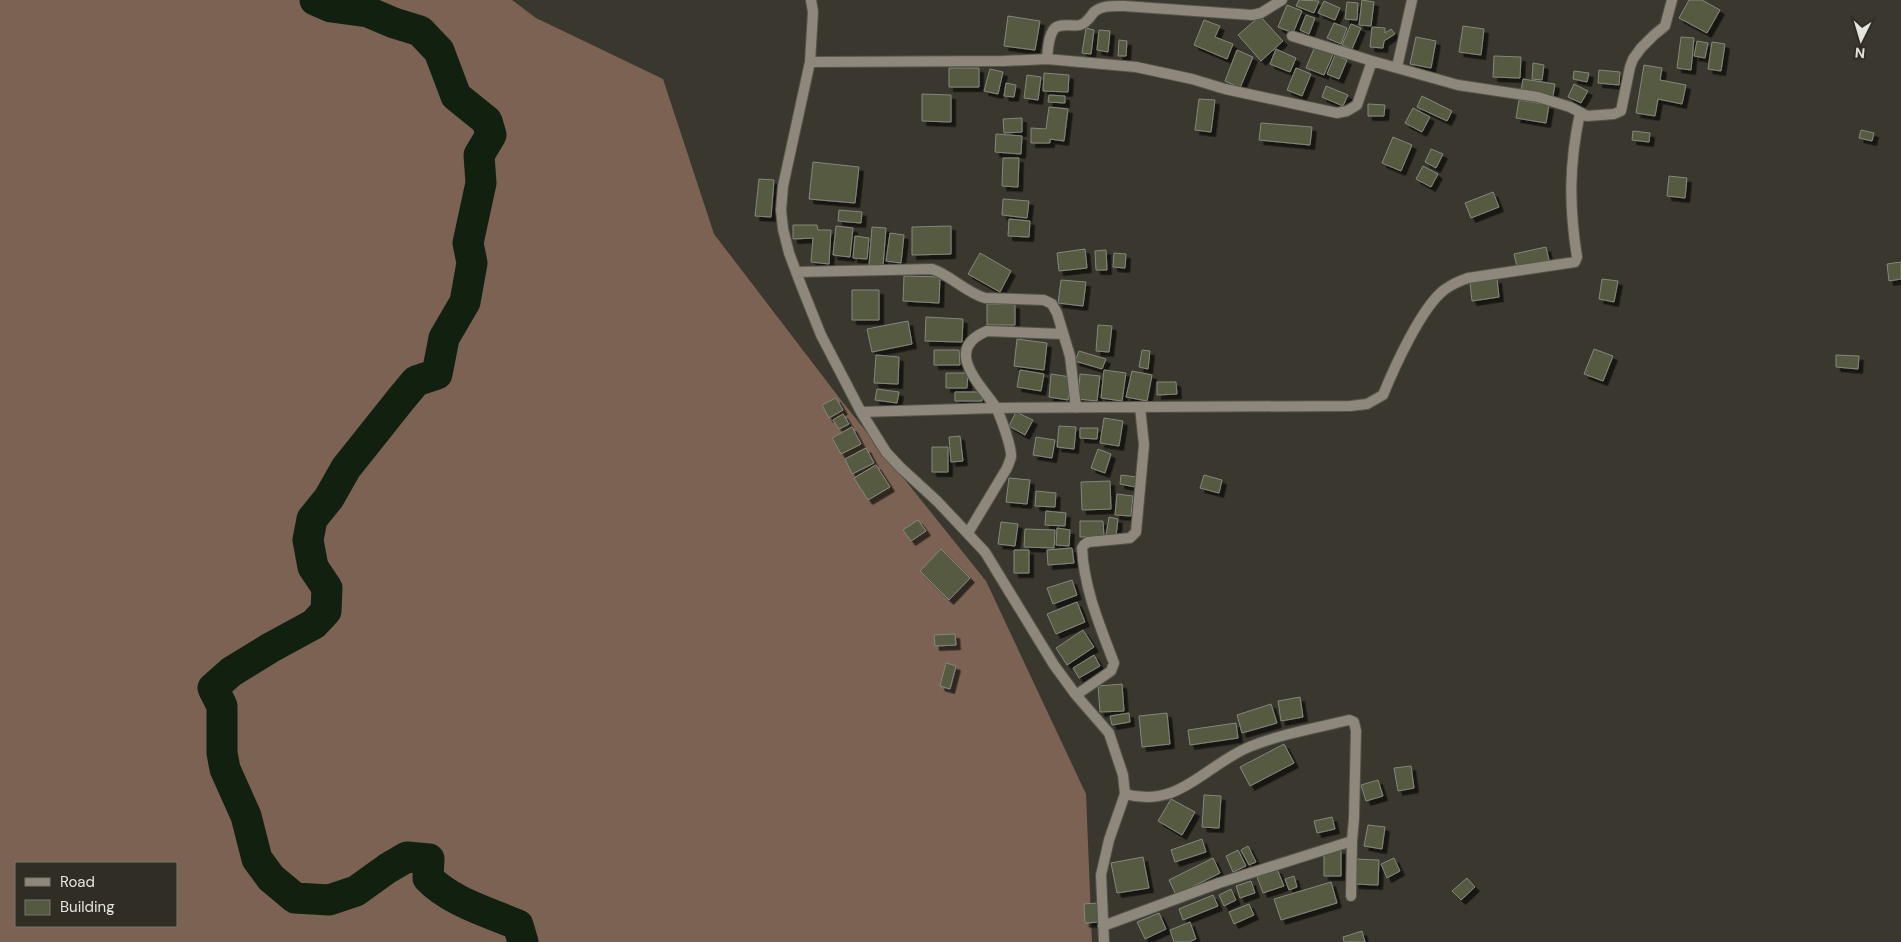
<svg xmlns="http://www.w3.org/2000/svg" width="1901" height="942" font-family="'DM Sans',sans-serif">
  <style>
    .forest { fill: #7b6253; fill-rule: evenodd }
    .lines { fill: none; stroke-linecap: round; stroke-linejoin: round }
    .river { stroke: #12210f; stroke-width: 31 }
    .building { fill: #545a40; stroke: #84877c; filter: url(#shadow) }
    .street-casing { stroke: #55544a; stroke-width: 12 }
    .street { stroke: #8e877c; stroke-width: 10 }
  </style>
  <defs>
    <filter id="shadow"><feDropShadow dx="4.5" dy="4.5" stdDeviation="0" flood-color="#0009"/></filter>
  </defs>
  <rect width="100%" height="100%" fill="#3a382e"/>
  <path class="forest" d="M0,0h512l24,18 127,61 51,155 127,166 145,181 100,213 6,148h-1092zM16,863h160v63h-160z"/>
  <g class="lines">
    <path class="river" d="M315,0l16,7 37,5 26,11 26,8 19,20 17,45 31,25 4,14 -12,20 2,28 -13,60 4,20 -7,39 -21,36 -7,36 -21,7 -15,18 -55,69 -17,30 -17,21 -4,21 5,27 14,21 -1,23 -12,13 -44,24 -39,24 -18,16 9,18v47l3,16 21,47 11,43 14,19 24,20 34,2 27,-9 32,-23 19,-11 22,2 -1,19c23,24 60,34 90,47l5,17"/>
  </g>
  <path class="building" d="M1299,0l20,1 -5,12 -18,-7z
    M1362,0l12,2 -3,24 -12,-1z
    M1689,0h13l18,10 -13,23 -28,-15z
    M1324,1l16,7 -5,12 -17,-7z
    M1347,2l11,1 -1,17 -12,-1z
    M1287,5l15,6 -9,22 -15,-6z
    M1306,15l9,3 -6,16 -9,-4z
    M1008,16l32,5 -5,29 -31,-4z
    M1260,16l23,25 -22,20 -23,-26z
    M1204,20l16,6 -5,11 18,7 -6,15 -33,-14z
    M1334,23l13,5 -6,16 -14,-6z
    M1351,24l10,4 -9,21 -10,-4z
    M1463,26l21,3 -3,26 -22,-3z
    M1372,27l13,1v5l6,-4 4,5 -11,7 -1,7 -13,-1z
    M1086,28l8,2 -3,24 -9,-1z
    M1099,30l11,1 -2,21 -11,-2z
    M1416,37l20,4 -5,27 -21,-4z
    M1681,37l13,1 -3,32 -14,-2z
    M1119,40l8,1 -1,15h-8z
    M1697,41l11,2 -3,15 -11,-2z
    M1712,42l13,2 -4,27 -13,-2z
    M1316,44l18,8 -10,23 -18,-7z
    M1276,49l20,9 -6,14 -20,-8z
    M1237,50l16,7 -13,31 -15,-7z
    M1335,55l12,5 -8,19 -12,-5z
    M1494,56l27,1 -1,21 -27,-1z
    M1533,63l11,2 -2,15 -10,-1z
    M1644,65l18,3 -2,12 26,5 -4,19 -24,-5 -3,17 -19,-3z
    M949,68h30v19h-30z
    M1296,68l15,6 -9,22 -15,-6z
    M990,69l13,3 -5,22 -14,-3z
    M1599,70l21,2 -1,13 -21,-2z
    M1574,71l15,2 -2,9 -14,-3z
    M1044,73l25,2 -1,17 -25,-1z
    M1027,75l14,2 -3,23 -14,-2z
    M1523,79l32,5 -2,12 -32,-4z
    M1006,83l10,2 -2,12 -10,-1z
    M1574,84l14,7 -7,12 -13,-6z
    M1326,86l22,9 -5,11 -21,-9z
    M922,94l29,1v27l-29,-1z
    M1049,95l16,1v7l-17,-1z
    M1422,96l30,15 -5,10 -30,-14z
    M1199,99l16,1 -4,32 -16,-2z
    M1519,100l30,5 -3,18 -30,-5z
    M1368,104l17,1 -1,11h-16z
    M1049,107l19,2 -4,32 -14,-2v4h-19v-15l15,1z
    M1413,108l17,9 -8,15 -17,-9z
    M1022,118v14l-18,1 -1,-14z
    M1261,123l51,4 -2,18 -51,-5z
    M1861,130l13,3 -2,8 -13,-3z
    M1633,131l17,2 -1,9 -17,-2z
    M996,134l26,2 -1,18 -26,-2z
    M1393,137l19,8 -11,26 -19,-8z
    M1431,149l12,5 -7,14 -11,-6z
    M1003,158h16l-1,29 -16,-1z
    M813,162l46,5 -4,36 -46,-4z
    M1423,166l15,8 -7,13 -15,-8z
    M1669,176l18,2 -2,20 -18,-2z
    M759,179l15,1 -3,37 -16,-1z
    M1493,192l6,15 -28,11 -6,-15z
    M1003,199l26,2 -2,17 -25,-3z
    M839,210l23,2 -1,11 -23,-2z
    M1009,219l21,2 -1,16 -21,-1z
    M793,225h24l1,5h13l-2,34 -18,-2 2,-24 -20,1z
    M836,226l17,2 -3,29 -17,-2z
    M951,226v28l-39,1v-28z
    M872,227l14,1 -3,38 -14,-1z
    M890,233l14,2 -3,28 -15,-2z
    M855,236l14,2 -2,21 -14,-1z
    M1546,247l3,13 -32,7 -3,-13z
    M1085,249l2,19 -28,3 -2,-18z
    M1106,250l1,20h-11l-1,-19z
    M980,253l31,18 -11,21 -32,-18z
    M1114,253l12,1 -1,14 -12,-1z
    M1901,262v17l-12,2 -2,-17z
    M904,276l36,1 -1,26 -36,-2z
    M1497,279l2,18 -27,4 -2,-18z
    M1602,279l16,2 -4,21 -15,-3z
    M1061,280l25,2 -3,24 -25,-3z
    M852,290h27v30h-27z
    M987,304h28v21h-28z
    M926,317l37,2 -1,23 -37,-1z
    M908,321l4,23 -40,8 -5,-23z
    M1098,325l14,1 -3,26 -13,-1z
    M1017,339l30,4 -3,27 -30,-4z
    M1594,349l19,7 -10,25 -19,-7z
    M934,350h25l1,15h-26z
    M1142,350l8,1 -2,18 -9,-2z
    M1079,351l27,8 -4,10 -27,-8z
    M876,355l23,2 -1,27 -24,-1z
    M1836,355l23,1 -1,13 -22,-2z
    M1020,370l24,4 -3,17 -24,-4z
    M1104,370l22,3 -4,28 -21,-3z
    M1132,371l20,4 -5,26 -21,-4z
    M946,373h22l-1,15h-21z
    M1051,374l20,3 -3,23 -19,-3z
    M1080,374l20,2 -3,25 -19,-2z
    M1157,382h19l1,12 -20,1z
    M877,389l22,3 -2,11 -22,-3z
    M955,392h27v9h-27z
    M836,398l7,12 -14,8 -7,-13z
    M1016,412l17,8 -8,15 -16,-9z
    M843,414l6,10 -10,5 -6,-9z
    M1104,418l19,3 -4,25 -19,-3z
    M1059,426l17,1 -2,22 -17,-2z
    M852,427l9,17 -20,10 -9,-16z
    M1080,428h18l-1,11 -17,-1z
    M960,436l3,25 -12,1 -2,-25z
    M1036,437l19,3 -3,18 -19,-3z
    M932,447h16v25h-16z
    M866,448l8,15 -22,11 -7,-15z
    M1098,449l13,5 -6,19 -14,-5z
    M876,465l14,22 -22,13 -14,-22z
    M1121,475l16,2 -2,10 -15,-3z
    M1204,475l18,5 -3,13 -19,-5z
    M1009,478l21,2 -3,24 -21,-2z
    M1110,481l1,28 -29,1 -1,-28z
    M1036,491l20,2 -1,14 -20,-1z
    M1117,494l16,2 -2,20 -16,-1z
    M1046,511l20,2 -1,13 -20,-1z
    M1109,517l9,2 -2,17 -10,-1z
    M918,520l8,11 -15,10 -8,-11z
    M1080,521h23l1,15 -24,1z
    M1001,522l17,2 -3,22 -17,-2z
    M1057,528l13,2 -1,16 -13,-1z
    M1025,529l30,1 -1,18 -30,-1z
    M1072,548l2,15 -26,2 -1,-15z
    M941,549l29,29 -21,22 -29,-29z
    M1014,550h15v23h-15z
    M1072,580l5,15 -24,9 -6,-16z
    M1077,602l8,20 -29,12 -9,-20z
    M1083,630l11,17 -27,18 -11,-17z
    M955,634l1,11 -21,1 -1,-11z
    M1094,655l6,11 -21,12 -6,-10z
    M946,663l10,3 -6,23 -10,-3z
    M1122,684l2,27 -24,1 -2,-26z
    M1300,697l3,20 -22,4 -3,-20z
    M1271,704l6,19 -35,10 -5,-18z
    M1129,713l1,9 -18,3 -2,-9z
    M1167,713l3,31 -28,3 -3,-31z
    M1236,723l2,15 -48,7 -2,-15z
    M1284,744l10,19 -44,23 -10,-19z
    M1411,766l3,22 -16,3 -4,-23z
    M1378,780l5,16 -17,5 -5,-16z
    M1204,795l17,1 -2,32 -17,-1z
    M1171,799l24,13 -13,23 -24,-14z
    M1332,817l3,12 -18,4 -3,-12z
    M1368,825l17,2 -3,22 -18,-3z
    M1202,839l4,13 -31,10 -4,-12z
    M1248,846l8,16 -7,3 -8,-15z
    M1238,850l8,16 -13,6 -7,-16z
    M1324,850h17v26h-17z
    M1143,857l6,31 -32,5 -6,-30z
    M1213,858l7,15 -44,22 -7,-15z
    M1394,858l6,13 -13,7 -6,-14z
    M1355,859l24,1 -1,25 -24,-1z
    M1277,869l7,17 -21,7 -6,-16z
    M1294,876l3,11 -8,3 -4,-11z
    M1467,878l8,9 -14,13 -9,-9z
    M1251,881l4,12 -15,5 -4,-12z
    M1331,882l6,21 -56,17 -7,-21z
    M1231,889l5,11 -12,6 -5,-11z
    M1213,895l5,11 -35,14 -4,-11z
    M1098,903l1,19 -14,1 -1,-19z
    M1249,904l5,11 -20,9 -5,-12z
    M1159,913l7,16 -21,10 -8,-17z
    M1190,922l6,17 -7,3h-15l-4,-12z
    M1362,931l3,11h-21l-1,-5z"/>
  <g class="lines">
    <defs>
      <path id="street" d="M811,0l2,12 -3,50 -27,124 -2,24 2,19 6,24 12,32 20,50 40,77 25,40 15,16 36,33 48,51 69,113 22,30 33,38 14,42 2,19c54,15 79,-28 124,-47 32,-13 67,-19 100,-27l5,2 2,9 -2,87 -2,23 -133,42 -116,43
        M1292,36l80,25
        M1047,59c1,-9 1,-22 7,-30 6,-7 18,-2 26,-4 7,-2 10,-8 14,-13 8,-7 20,-6 30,-6l128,9 9,-2 21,-13
        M810,62l193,-1 44,-2 89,8 56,12 33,10 112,24 10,-2 10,-6 15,-44 86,24 80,12 32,10 17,9 27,-2 7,-3 9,-44 3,-8 8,-11 13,-13 11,-9 7,-26
        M1397,67l15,-67
        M796,272l136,-3c20,7 33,23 53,29l59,2 8,4 5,9 13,43 6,52
        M1140,407l210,-1 17,-2 16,-9c11,-27 38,-87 61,-105 7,-5 15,-9 24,-12l107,-16 2,-5c-8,-51 -8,-93 3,-144
        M861,412l135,-4 144,-1 4,38 -8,87 -6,6 -42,4 -4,3 -2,3c2,41 18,78 32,115l-3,8 -35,24
        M968,533l39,-65c1,-3 3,-7 4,-11 1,-9 -11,-43 -16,-51 -16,-23 -52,-57 -8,-75l76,3
        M1351,896l1,-55
        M1104,942l-3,-67 8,-35 16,-46"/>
    </defs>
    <use href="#street" class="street-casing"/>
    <use href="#street" class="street"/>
  </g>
  <rect x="15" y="862" width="162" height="65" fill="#302d24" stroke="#78766e"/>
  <rect x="25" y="878" width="25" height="8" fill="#8e877c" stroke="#78766e"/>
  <text x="60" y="887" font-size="15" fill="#e5e4de">Road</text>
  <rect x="25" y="900" width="25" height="15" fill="#545a40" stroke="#78766e"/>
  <text x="60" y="912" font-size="15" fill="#e5e4de">Building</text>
  <g transform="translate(1861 40) rotate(185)" stroke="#302d24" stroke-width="4" paint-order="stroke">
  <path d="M0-4L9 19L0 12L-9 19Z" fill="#e5e4de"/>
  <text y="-8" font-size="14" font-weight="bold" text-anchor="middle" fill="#e5e4de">N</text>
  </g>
</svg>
